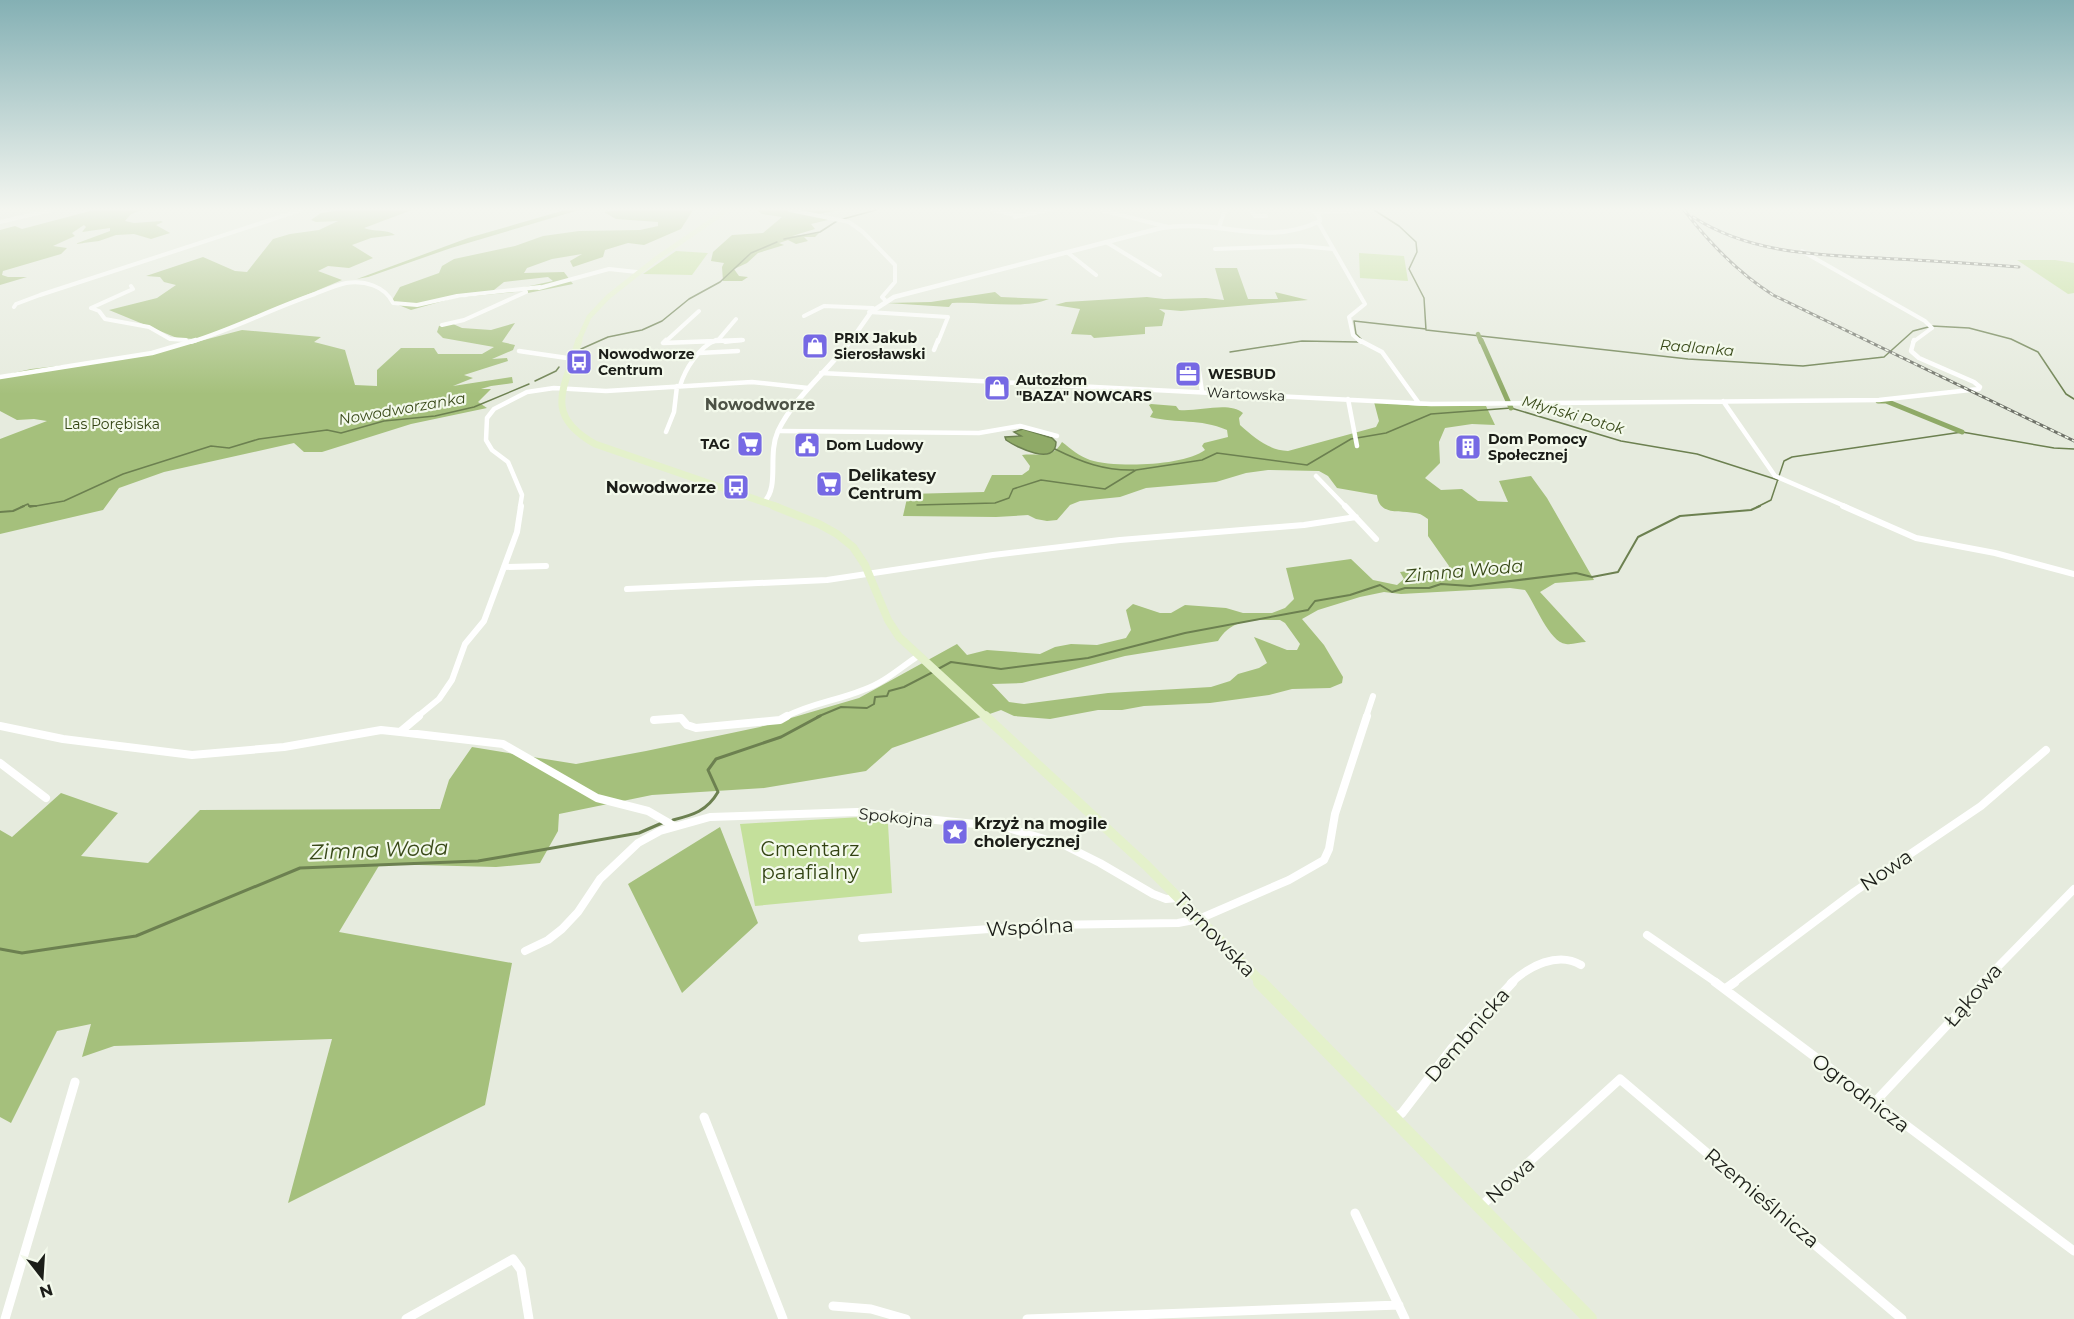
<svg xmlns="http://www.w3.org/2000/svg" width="2074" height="1319" font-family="Montserrat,sans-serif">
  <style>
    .green { fill: #c4e09b }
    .forest { fill: #a5c07c; fill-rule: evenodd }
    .water { fill: #8faa67; stroke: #6c8050; stroke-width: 1.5 }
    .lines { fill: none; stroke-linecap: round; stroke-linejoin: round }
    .stream-far2 { stroke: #6c8050; stroke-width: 1.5 }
    .stream-far1 { stroke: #6c8050; stroke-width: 2 }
    .stream { stroke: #6c8050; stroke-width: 3 }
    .canal-far1 { stroke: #8faa67; stroke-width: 4.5 }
    .canal { stroke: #8faa67; stroke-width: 5 }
    .minor-far4 { stroke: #fff; stroke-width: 4 }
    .minor-far3 { stroke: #fff; stroke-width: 4.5 }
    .minor-far2 { stroke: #fff; stroke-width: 6 }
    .minor-far1 { stroke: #fff; stroke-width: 8 }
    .minor { stroke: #fff; stroke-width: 9 }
    .tertiary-far1 { stroke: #fff; stroke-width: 4.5 }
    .tertiary { stroke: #fff; stroke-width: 5 }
    .secondary-far4 { stroke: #e4f1cb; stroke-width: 5 }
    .secondary-far3 { stroke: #e4f1cb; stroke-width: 7 }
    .secondary-far2 { stroke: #e4f1cb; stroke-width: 8 }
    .secondary-far1 { stroke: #e4f1cb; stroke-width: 10 }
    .secondary { stroke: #e4f1cb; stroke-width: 14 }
    .rail-casing { stroke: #70736a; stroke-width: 3 }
    .rail { stroke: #f3f9eb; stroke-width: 1.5; stroke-dasharray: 4; stroke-linecap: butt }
    .labels { text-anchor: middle; stroke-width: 4.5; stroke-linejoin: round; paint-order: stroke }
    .far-poi-label { font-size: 14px; font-weight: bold; fill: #1c1e19; stroke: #f3f9eb; text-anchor: start }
    .far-street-label { font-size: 14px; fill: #1c1e19; stroke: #f3f9eb }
    .far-park-label { font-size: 14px; fill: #324312; stroke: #f3f9eb }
    .far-water-label { font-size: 15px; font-style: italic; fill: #394a19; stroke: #f3f9eb }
    .far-quarter-label { font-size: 16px; font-weight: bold; fill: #4d5246; stroke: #f3f9eb }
    .poi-label { font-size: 16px; font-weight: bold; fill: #1c1e19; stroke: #f3f9eb; text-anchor: start }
    .street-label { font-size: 16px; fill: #1c1e19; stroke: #f3f9eb }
    .water-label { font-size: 18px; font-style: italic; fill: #394a19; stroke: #f3f9eb }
    .near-park-label { font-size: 20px; fill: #324312; stroke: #f3f9eb }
    .near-street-label { font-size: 20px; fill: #1c1e19; stroke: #f3f9eb }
    .near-water-label { font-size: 21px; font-style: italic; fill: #394a19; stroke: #f3f9eb }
  </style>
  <rect width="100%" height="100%" fill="#e6ebde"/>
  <path class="green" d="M676,251l32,2 -16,22 -49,-1z
    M1359,253l45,3 4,25 -48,-3z
    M2017,260h38l19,3v30l-6,1z
    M862,817l26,7 4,69 -137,13 -15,-82z"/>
  <path class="forest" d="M94,210h48l-11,4 -6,7 9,2 27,-2 2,1 -7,3 14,8 -19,6 -17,-5 -18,1 -17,6 -24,3 35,-13v-3l-28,4 4,-5 -2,-2 -12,8 3,3 -22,10 14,2 -6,6 -58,17 -1,4 6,2h19l-27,8v-55l15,-4 7,3z
    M342,210h70l-48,18c10,4 24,1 31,7l-24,3 -19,7 21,13 -24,10 -21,-2 -10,5 24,9 -118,50 -29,9 -18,-1 -68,-28 48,-12 19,-13 -12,-3 -4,-5 -14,-1 57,-19 32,14 12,1 26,-33 17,-5 29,-4 19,-9 -22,1 -5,-2 10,-7z
    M565,210h14l-128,38 -83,29 -11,2 111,-41z
    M620,210h73l-12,19 -37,16 -16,-2 -23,7 -2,7 -30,10 -3,-6 12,-7 -30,5 -25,9 -3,5 40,-1 9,12 -45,9 -3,-6 28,-6 -5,-4 -44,5 -10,8 21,2 -61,6 -43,12 -20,-8 9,-15 39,-14 3,-7 12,-7 61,-13 28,-10 36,-5 61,-1 18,-4v-4l-42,-3 -12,-7z
    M757,210h83l-22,4 10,6 -17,4 4,5 -23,7 27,-3 -4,4h-11l4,4 -12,3 -8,-4 -9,3 5,2 -26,8 -11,10 -13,6 5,7 9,1 -6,4h-19l-1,-14 2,-4 -13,-2 2,-9 19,-17 31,-2 19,-16 -20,-3z
    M1215,268h22l11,31h30l-3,-7 33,8 -127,11 -22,-2 6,4 -3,13 -17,1v7l-51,4 -3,-3 -20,-1 9,-25 -25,-4 11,-3 81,-5 17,2 42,-1 18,2z
    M995,292l6,5 48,2c-27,11 -68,2 -97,4l-3,4 -62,-4 44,-1z
    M515,323l-13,19 13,3 -2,5 -21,9 15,-1 1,3 -44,14 9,3 -20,8 59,-9 1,6 -22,3 -10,3h10l-13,13 9,6 -76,16 -89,28h-18l-10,-9 -130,29 -45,16 -16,22 -103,24v-95l47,-18 -13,-2 -17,1 -17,-9v-35l31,-7 112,-13 99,-26 79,7 -7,5 31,8 10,35 22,1v-16l24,-22h33l4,6h44l12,-7 -51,-9 -6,-6 2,-6 14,-2 9,4 29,2z
    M1374,402l46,4h66l9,19 -23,-1 -27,4 -6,14 1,21 -15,15 16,12 21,-1 16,12 30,1 -9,-21 32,-5 16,22 47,82 -39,3 -15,9 46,50c-6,0 -14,3 -20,2 -17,-2 -31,-41 -41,-54l-15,-2 -109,6 -17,-2 -24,5 -42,13 -16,9 22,26 19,32 -1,6 -12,5 -38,1 -23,6 -59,8 -66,3 -22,4h-24l-48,9 -36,-3 -13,-6 -109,38 -26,23 -102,17 -112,7 -93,19 -1,17 -18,32 -44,4 -116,-3 -41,68 173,31 -27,142 -197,98 44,-164 -218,7 -32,11 9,-33 -34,7 -46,92 -11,-6v-287l12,7 49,-44 57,20 -37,43 67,7 52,-53 240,-1 9,-29 23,-33 104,17 70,-13 114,-24 99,-29 98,-54 10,11 20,-5 53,4 15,-7 16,-3 26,1 29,-7 5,-8 -5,-20 7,-6 27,9h11l14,-8 41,3 17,5h29l13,-5 9,-9 -8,-31 65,-9 22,21 24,5 7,-6 -4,-7 15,-2 31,2 3,-6 -21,-30v-17c-3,-2 -8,-6 -13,-6 -15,-3 -36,3 -38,-18l-40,-7 -9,-12 -9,-5 -51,-1 -22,3 -30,9 -70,6 -26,9 -40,4 -10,4 -13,15 -10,1 -11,-2 -8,-4 -32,2 -93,-1 5,-22 76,-2 8,-17h30l7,-5 1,-4 -8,-11c17,-2 30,5 40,-13 9,7 17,14 28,18 25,8 94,6 115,-10l-3,-4 2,-3 24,-6 -1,-7c-28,-12 -49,-6 -77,-13l3,-5 -4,-7 2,-1 25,2 3,4c19,2 50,-9 64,3l-4,5 1,7c15,13 28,25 48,26l88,-24 3,-6zM1280,620l5,3 15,21 -3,6h-10l-33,-13 13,26 -8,5 -21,6 -8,7 -19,6 -103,6 -84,11 -15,-2 -17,-18 30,-1 103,-27 93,-15c14,-24 38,-21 62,-21z
    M720,827l38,96 -76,70 -54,-109z"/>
  <path class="water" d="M1023,429l29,9 4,4c0,25 -40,5 -50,-2l-1,-3 16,-1 -7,-4z"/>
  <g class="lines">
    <path class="stream-far2" d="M1374,210l25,16 17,16 1,10 -8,17 15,29 2,32 262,29 115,7 81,-9 29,-26 19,-5 37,2 42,11 27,13 28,42 8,5
      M843,219l33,-9
      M784,239l36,-7 17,-11
      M1361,339l-5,-5 -2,-13 72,8
      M581,349l27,-12 34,-7 20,-9 27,-22 31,-17 31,-29 26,-11
      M1230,352l72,-11 56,1
      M535,381l21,-10 3,-4
      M1055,449c26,13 50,22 79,21
      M917,505l78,-2 14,-5 4,-9 28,-9 64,9 31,-19 66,-10 15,-7 90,12 44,-26 35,-6 45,-19 80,-6 110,33 76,13 81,26
      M21,507l7,-3 2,3 34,-6 59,-27 88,-28 18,2 30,-9 68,-9 14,3 43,-12 51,-5 39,-9 55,-23
      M1757,507l14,-7 13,-39 8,-4 170,-25 92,16 20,1"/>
    <path class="stream-far1" d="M29,506h7
      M0,512l13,-1 11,-5
      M938,669l13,-7 50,7 87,-11 97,-25 123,-23 7,-9 35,-6 30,-10 12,7 13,-4h24l12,-4 29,2 106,-13 16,4 26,-5 20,-35 42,-21 71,-6 9,-4
      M817,717l24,-10 26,1 7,-4 1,-7 12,-1 2,-5 15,-4 29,-15"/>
    <path class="stream" d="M673,820c20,-5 34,-9 45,-28l-10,-22 8,-11 65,-22 39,-21
      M0,949l22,4 114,-17 164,-68 178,-7 161,-28 23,-10"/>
    <path class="canal-far1" d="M1478,334l3,8"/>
    <path class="canal" d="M1481,340l30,68
      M1878,401h8l76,31"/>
    <path class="minor-far4" d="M790,210l59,12 14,10 32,33v17l-13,15 3,3
      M992,210l28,6
      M1101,210l67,17
      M1250,210l5,6h11
      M1316,213l43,-3
      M1015,217l34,-7
      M0,222l51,-12
      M1318,222l47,82 -16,13 4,18 8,7
      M1219,227l6,-17
      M1106,242l54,33
      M1215,249l85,-3 33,3
      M1802,251l123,70 7,7
      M1068,253l28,22
      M539,288l70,-19 28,3
      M14,307l2,-3 24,-9 261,-85
      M91,308l8,3 6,8 44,8 21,12 16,1
      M91,308l42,-19 -2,-3
      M869,312l79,5 -10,25
      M804,316l20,-10 49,2
      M442,325l22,-5 62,-28
      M191,342c43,-13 82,-34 124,-48 10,-4 21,-9 31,-11 18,-3 39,3 47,20l24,2 40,-9 83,-9
      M665,342l34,-31
      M713,342l6,-3 17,-20
      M725,342l18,-2
      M1913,342l19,-14"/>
    <path class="minor-far3" d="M666,340l-3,3 79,-3
      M1359,340l23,12 36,50
      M934,350l4,-10
      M519,351l55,8
      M699,353l39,-2
      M1199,371l3,21
      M821,373l610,31 448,-4 100,-11 1,-2 -6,-5 -55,-24 -8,-7 3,-11
      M0,377l152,-24 44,-13
      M680,386c5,-17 19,-39 36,-46
      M1348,399l9,47
      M1723,401l52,75 72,31
      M780,431l199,2 41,-7 37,10
      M666,432l8,-20 3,-26
      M1316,476l30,31
      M520,507l2,-12 -14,-33 -16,-12 -6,-10 1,-22 7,-9 33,-17 27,-4 52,3 146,-9 56,6"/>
    <path class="minor-far2" d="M1345,506l31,33
      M1843,506l73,32 79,15 79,21
      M504,567l42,-1
      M627,589l200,-9 166,-25 127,-15 184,-15 52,-8
      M417,717l22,-18 13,-19 13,-36 19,-23 33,-89 4,-26
      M785,717c27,-14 51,-16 78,-27 21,-7 37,-22 55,-34
      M1366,717l7,-21"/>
    <path class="minor-far1" d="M654,720l27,-2 6,7 9,3 84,-8 7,-4
      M0,726l63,13 129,16 92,-8 97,-17 19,2 19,-16
      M400,732l103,12 94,54 51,13 26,15
      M0,763l46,35
      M1647,935l70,48
      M862,938l184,-13 132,-2 21,-4 90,-39 35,-20 5,-11 6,-35 32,-98
      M525,951l23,-11 14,-11 16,-17 22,-33 38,-36 22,-12 50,-14 147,-5 148,15 59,18 36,18 53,31 13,5 12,-1
      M1511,983c18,-17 47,-32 70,-18
      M1733,983l121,-91 127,-86 65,-56
      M1982,983l92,-94"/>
    <path class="minor" d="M1715,982l359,269
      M1725,989l10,-7
      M1874,1103l76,-81 34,-40
      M704,1117l79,202
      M1395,1118l7,-5 50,-65 61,-66
      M1481,1206l139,-127 282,240
      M1355,1213l50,106
      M833,1306l38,3 35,10
      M5,1319l70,-237
      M406,1319l107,-60 8,11 8,49
      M1027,1319l372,-14"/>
    <path class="tertiary-far1" d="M850,342l21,-30 23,-15 267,-69c59,-10 103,20 159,-7l-1,-5 -8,-6"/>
    <path class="tertiary" d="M764,502c16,-16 3,-46 14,-71 17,-35 50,-60 73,-91"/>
    <path class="secondary-far4" d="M578,342l11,-25 19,-20 48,-38 71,-49"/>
    <path class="secondary-far3" d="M579,340c-14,48 -37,74 16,104l183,63"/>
    <path class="secondary-far2" d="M774,506l45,18 18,10 16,13 12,18 23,55 11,17 87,80"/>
    <path class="secondary-far1" d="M985,716l162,150 115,117"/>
    <path class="secondary" d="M1260,982l330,337"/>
    <defs>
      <path id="rail" d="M1684,210c26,34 53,62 89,85l301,146
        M1693,217c61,39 133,38 203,42 41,2 82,5 123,8"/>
    </defs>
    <use href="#rail" class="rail-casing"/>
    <use href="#rail" class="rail"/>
  </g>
  <linearGradient id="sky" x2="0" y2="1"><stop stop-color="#84b0b4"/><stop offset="0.53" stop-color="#f4f6f0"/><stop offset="1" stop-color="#f4f6f0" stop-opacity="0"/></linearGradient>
  <rect width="2074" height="394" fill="url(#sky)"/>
  <defs>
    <symbol id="shop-square" viewBox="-11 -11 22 22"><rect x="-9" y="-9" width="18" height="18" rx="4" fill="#7669e4" stroke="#f3f9eb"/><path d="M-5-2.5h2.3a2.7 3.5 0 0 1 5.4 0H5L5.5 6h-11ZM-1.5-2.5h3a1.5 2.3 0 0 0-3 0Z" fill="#fff"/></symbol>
    <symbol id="bus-square" viewBox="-11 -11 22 22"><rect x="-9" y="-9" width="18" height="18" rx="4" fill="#7669e4" stroke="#f3f9eb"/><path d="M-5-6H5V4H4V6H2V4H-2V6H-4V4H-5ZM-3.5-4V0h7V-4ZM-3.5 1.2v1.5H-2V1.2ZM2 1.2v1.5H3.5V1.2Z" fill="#fff"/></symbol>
    <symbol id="office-square" viewBox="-11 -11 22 22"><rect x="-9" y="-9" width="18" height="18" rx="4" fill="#7669e4" stroke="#f3f9eb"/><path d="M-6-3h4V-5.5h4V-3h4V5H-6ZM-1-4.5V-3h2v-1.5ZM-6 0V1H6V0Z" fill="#fff"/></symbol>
    <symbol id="supermarket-square" viewBox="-11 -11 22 22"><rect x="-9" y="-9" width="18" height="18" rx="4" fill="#7669e4" stroke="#f3f9eb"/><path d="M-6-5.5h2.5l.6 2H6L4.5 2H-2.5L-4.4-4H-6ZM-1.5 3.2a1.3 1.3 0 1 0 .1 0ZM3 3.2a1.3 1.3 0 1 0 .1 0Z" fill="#fff"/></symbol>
    <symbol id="civic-square" viewBox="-11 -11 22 22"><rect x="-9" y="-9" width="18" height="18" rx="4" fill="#7669e4" stroke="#f3f9eb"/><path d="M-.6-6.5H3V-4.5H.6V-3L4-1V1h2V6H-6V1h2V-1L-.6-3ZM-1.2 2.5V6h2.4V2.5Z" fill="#fff"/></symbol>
    <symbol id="building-square" viewBox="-11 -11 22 22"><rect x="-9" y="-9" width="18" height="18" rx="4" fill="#7669e4" stroke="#f3f9eb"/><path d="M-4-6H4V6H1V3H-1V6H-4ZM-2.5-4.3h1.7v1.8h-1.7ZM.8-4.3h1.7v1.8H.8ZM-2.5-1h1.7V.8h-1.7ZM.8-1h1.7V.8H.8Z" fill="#fff"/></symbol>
    <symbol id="sight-square" viewBox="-11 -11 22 22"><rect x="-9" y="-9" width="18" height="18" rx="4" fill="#7669e4" stroke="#f3f9eb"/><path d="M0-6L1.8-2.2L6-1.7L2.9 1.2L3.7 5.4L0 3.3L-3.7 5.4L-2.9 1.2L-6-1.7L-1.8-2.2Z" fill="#fff"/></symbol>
  </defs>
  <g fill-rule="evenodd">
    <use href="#shop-square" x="800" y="331" width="30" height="30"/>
    <use href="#bus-square" x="564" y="347" width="30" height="30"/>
    <use href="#office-square" x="1173" y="359" width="30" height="30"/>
    <use href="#shop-square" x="982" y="373" width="30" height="30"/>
    <use href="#supermarket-square" x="735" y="429" width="30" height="30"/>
    <use href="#civic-square" x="792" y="430" width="30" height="30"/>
    <use href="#building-square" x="1453" y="432" width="30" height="30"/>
    <use href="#supermarket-square" x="814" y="469" width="30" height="30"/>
    <use href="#bus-square" x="721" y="472" width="30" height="30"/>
    <use href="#sight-square" x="940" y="817" width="30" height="30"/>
  </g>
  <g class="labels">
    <g class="far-poi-label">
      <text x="834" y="343">PRIX Jakub<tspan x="834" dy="16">Sierosławski</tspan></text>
      <text x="598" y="359">Nowodworze<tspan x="598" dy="16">Centrum</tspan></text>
      <text x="1208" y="379">WESBUD</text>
      <text x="1016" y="385">Autozłom<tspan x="1016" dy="16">"BAZA" NOWCARS</tspan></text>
      <text x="1488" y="444">Dom Pomocy<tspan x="1488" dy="16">Społecznej</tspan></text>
      <text x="730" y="449" text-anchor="end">TAG</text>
      <text x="826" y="450">Dom Ludowy</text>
    </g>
    <g class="far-street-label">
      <text transform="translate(1246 394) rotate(3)" y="5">Wartowska</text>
    </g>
    <g class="far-park-label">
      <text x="112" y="429">Las Porębiska</text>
    </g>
    <g class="far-water-label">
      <text transform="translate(1697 348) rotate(5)" y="5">Radlanka</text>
      <text transform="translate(402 409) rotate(-10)" y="5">Nowodworzanka</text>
      <text transform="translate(1573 415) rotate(16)" y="5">Młyński Potok</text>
    </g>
    <g class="far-quarter-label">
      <text x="760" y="410">Nowodworze</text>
    </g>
    <g class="poi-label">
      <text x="848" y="481">Delikatesy<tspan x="848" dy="18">Centrum</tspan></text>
      <text x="716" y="493" text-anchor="end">Nowodworze</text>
      <text x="974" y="829">Krzyż na mogile<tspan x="974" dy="18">cholerycznej</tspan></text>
    </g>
    <g class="street-label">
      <text transform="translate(896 817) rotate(6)" y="6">Spokojna</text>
    </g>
    <g class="water-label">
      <text transform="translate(1464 571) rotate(-5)" y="6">Zimna Woda</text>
    </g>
    <g class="near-park-label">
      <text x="810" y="856">Cmentarz<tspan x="810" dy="23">parafialny</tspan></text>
    </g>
    <g class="near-street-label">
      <text transform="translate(1886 870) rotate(-34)" y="7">Nowa</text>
      <text transform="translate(1030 927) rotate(-3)" y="7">Wspólna</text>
      <text transform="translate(1215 935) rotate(46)" y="7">Tarnowska</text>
      <text transform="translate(1973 995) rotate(-49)" y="7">Łąkowa</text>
      <text transform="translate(1467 1035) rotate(-49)" y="7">Dembnicka</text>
      <text transform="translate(1861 1093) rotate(37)" y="7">Ogrodnicza</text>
      <text transform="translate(1510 1180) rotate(-42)" y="7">Nowa</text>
      <text transform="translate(1762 1198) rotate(40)" y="7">Rzemieślnicza</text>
    </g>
    <g class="near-water-label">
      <text transform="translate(379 850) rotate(-2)" y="7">Zimna Woda</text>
    </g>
  </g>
  <g transform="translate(42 1277) rotate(163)" stroke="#f3f9eb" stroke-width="4.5" paint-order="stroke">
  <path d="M0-4.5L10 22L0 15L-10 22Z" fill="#1c1e19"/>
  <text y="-9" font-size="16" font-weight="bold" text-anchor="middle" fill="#1c1e19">N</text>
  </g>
</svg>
